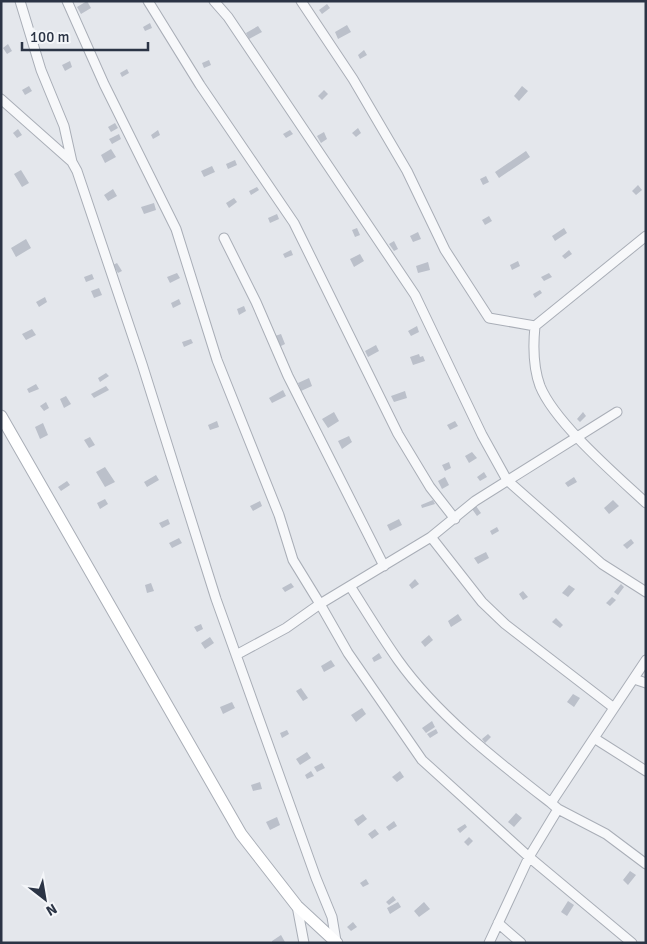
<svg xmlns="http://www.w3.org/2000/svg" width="647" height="944" font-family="Signika,sans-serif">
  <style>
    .building { fill: #bbc0ca }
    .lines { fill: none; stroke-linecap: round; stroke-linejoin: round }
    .minor-casing { stroke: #a9aeb7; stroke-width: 11 }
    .secondary-casing { stroke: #a9aeb7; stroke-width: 13 }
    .minor { stroke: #f7f8fa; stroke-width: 9 }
    .secondary { stroke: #fff; stroke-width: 11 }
  </style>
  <rect width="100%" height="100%" fill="#e4e7ec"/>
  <path class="building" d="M87,1l4,7 -10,6 -4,-7z
    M327,4l3,4 -8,6 -3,-4z
    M150,23l2,5 -7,3 -2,-4z
    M347,25l4,7 -13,7 -3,-7z
    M258,26l4,6 -13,7 -3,-6z
    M49,30l4,4 -8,6 -4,-4z
    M8,44l4,7 -5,3 -4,-6z
    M364,50l3,5 -7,4 -2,-4z
    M209,60l2,5 -7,3 -2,-5z
    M70,61l2,6 -7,4 -3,-6z
    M127,69l2,4 -7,4 -2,-4z
    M29,86l3,5 -7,4 -3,-5z
    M522,86l6,5 -9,10 -5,-5z
    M324,90l4,4 -6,6 -4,-4z
    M115,123l3,5 -7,4 -3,-5z
    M358,128l3,5 -5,4 -4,-4z
    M18,129l4,6 -5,3 -4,-5z
    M158,130l2,5 -7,4 -2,-4z
    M290,130l3,4 -7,4 -3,-4z
    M324,132l3,7 -6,4 -4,-7z
    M119,134l2,5 -9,5 -3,-5z
    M111,149l5,8 -11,6 -4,-8z
    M526,151l4,6 -31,21 -4,-6z
    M235,160l2,5 -9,4 -2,-5z
    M212,166l3,6 -11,5 -3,-6z
    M21,170l8,13 -7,4 -8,-13z
    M486,176l3,6 -6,3 -3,-6z
    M638,185l4,5 -6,5 -4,-4z
    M257,187l2,3 -8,5 -2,-4z
    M113,189l4,7 -9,5 -4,-6z
    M234,198l3,4 -8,6 -3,-5z
    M154,203l2,7 -12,4 -3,-7z
    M277,214l2,5 -9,4 -2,-5z
    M489,216l3,5 -7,4 -3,-5z
    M357,228l3,7 -5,2 -3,-7z
    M564,228l3,5 -12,8 -3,-5z
    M418,232l3,7 -8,3 -3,-6z
    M26,239l5,9 -15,9 -5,-9z
    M394,241l4,8 -4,2 -5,-7z
    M291,250l2,5 -8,3 -2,-4z
    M569,250l3,4 -7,5 -3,-3z
    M360,254l4,7 -10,6 -4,-8z
    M518,261l2,5 -8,4 -2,-5z
    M428,262l2,8 -12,3 -2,-7z
    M117,263l5,8 -4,2 -5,-8z
    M177,273l3,5 -10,5 -3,-6z
    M549,273l3,4 -8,4 -3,-4z
    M92,274l2,5 -8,3 -2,-5z
    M99,288l3,7 -8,3 -3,-7z
    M540,290l2,3 -7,5 -2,-4z
    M45,297l2,5 -8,5 -3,-5z
    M179,299l2,5 -8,4 -2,-5z
    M244,306l2,5 -7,4 -2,-6z
    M417,326l2,6 -8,4 -3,-5z
    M32,329l4,6 -10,5 -4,-6z
    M281,334l4,10 -6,3 -4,-11z
    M191,339l2,4 -9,4 -2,-5z
    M376,345l3,6 -11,6 -3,-6z
    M419,354l1,3 3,-1 2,5 -12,4 -3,-8z
    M106,373l3,3 -9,6 -2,-4z
    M309,378l3,8 -11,5 -3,-8z
    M36,384l3,5 -10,4 -2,-4z
    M106,386l3,4 -15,8 -3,-4z
    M283,390l3,6 -14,7 -3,-5z
    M405,391l2,7 -13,4 -3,-6z
    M66,396l5,8 -7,4 -4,-9z
    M46,402l3,6 -5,3 -4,-5z
    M334,412l5,9 -11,7 -6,-9z
    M583,412l3,4 -6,6 -3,-3z
    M217,421l2,6 -9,3 -2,-5z
    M455,421l3,5 -8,4 -3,-5z
    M43,423l5,12 -8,4 -5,-12z
    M349,436l3,6 -10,7 -4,-8z
    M90,437l5,8 -6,3 -5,-8z
    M472,452l5,6 -8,5 -4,-7z
    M449,462l2,6 -6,3 -3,-6z
    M105,467l10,15 -10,5 -9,-15z
    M484,472l3,5 -7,4 -3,-4z
    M156,475l3,5 -12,7 -3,-5z
    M445,477l4,8 -7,4 -4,-8z
    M574,477l3,5 -9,5 -3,-4z
    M67,481l3,4 -9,6 -3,-4z
    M105,499l3,5 -8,5 -3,-6z
    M433,500l2,4 -13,4 -1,-3z
    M613,500l6,6 -10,8 -5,-6z
    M260,501l2,5 -9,5 -3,-5z
    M476,506l5,7 -4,3 -5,-7z
    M168,519l2,5 -8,4 -3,-5z
    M399,519l3,6 -12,6 -3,-6z
    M497,527l2,4 -7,4 -2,-4z
    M179,538l3,5 -10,5 -3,-5z
    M631,539l3,4 -7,6 -4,-4z
    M486,552l3,6 -11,6 -4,-6z
    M415,579l4,5 -7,5 -3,-4z
    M151,583l3,8 -7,2 -2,-8z
    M291,583l3,4 -9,5 -3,-4z
    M621,584l3,3 -6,8 -4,-3z
    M569,585l6,4 -7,8 -6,-4z
    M523,591l5,6 -5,3 -4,-6z
    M612,597l4,3 -6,6 -4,-3z
    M458,614l4,6 -11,7 -3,-6z
    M556,618l7,7 -3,3 -8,-6z
    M201,624l2,5 -6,3 -3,-5z
    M429,635l4,5 -8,7 -4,-5z
    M210,637l4,6 -9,6 -4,-6z
    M379,653l3,5 -8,4 -2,-4z
    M331,660l4,6 -11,6 -3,-6z
    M301,688l7,10 -5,3 -7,-10z
    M573,694l7,4 -6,9 -7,-5z
    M232,702l3,6 -12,6 -3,-7z
    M362,708l4,6 -10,8 -5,-7z
    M432,721l3,6 -9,6 -4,-5z
    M436,729l2,4 -8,5 -3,-4z
    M287,730l2,4 -7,4 -2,-5z
    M488,734l3,3 -6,6 -3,-4z
    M307,752l4,6 -11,7 -4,-6z
    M322,763l3,5 -8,4 -3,-5z
    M311,771l3,5 -7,3 -2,-4z
    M400,771l4,6 -7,5 -5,-5z
    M260,782l2,7 -9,2 -2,-6z
    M516,813l6,5 -8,9 -6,-5z
    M363,814l4,5 -9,7 -4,-6z
    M277,817l3,8 -10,5 -4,-8z
    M394,821l3,5 -8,5 -3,-4z
    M465,824l2,3 -7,6 -3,-4z
    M375,829l4,5 -7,5 -4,-5z
    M469,837l4,4 -5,5 -4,-4z
    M630,871l6,4 -8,10 -5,-5z
    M366,879l3,5 -6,3 -3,-4z
    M393,896l3,4 -7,5 -3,-3z
    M568,901l6,4 -7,11 -6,-4z
    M398,902l3,5 -11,7 -3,-6z
    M424,902l6,7 -11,8 -5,-6z
    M353,922l4,5 -6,4 -4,-4z
    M281,935l4,7 -13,1v-2z"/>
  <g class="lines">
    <defs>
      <path id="minor" d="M20,1l21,69 23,56 8,36 5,9 65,193 74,235 100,279 16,39 4,24
        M67,1l37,83 72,145 41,131 62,155 14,45 27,44 111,-67 51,65 23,22 109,84 -20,30
        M148,1l52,84 94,138 104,211 32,53 25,32
        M214,1l14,16 187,278 67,140 25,45 95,84 44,28
        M301,1l52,78 54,92 38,79 44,68 46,8 111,-90
        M1,99l71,63
        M224,238l32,64 32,74 96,190
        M535,326c-2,20 -2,41 5,60 15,37 76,89 106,117
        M431,537l44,-36 142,-89
        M350,586c16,25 31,50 48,74 40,56 99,101 153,143
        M236,655l50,-27 34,-24 28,49 74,107 107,97 29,-48 -7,-6 43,-65 52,33
        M634,679l12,4
        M614,708l32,-48
        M558,809l48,25 40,30
        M297,906l7,37
        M498,923l23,20
        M489,943l40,-86 103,86"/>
      <path id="secondary" d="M1,416l240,418 56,72 40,37"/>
    </defs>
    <use href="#minor" class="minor-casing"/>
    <use href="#secondary" class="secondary-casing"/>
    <use href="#minor" class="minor"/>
    <use href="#secondary" class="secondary"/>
  </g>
  <rect width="647" height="944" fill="none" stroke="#2b3445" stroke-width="5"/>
  <g transform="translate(45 899) rotate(149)" stroke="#f4f6f9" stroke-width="4" paint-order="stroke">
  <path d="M0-4L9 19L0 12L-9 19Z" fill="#2b3445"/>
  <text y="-8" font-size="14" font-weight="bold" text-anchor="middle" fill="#2b3445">N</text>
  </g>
  <path d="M22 42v8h126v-8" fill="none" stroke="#2b3445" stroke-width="2.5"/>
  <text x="30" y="42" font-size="15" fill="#2b3445" stroke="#f4f6f9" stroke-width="4" paint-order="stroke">100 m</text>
</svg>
